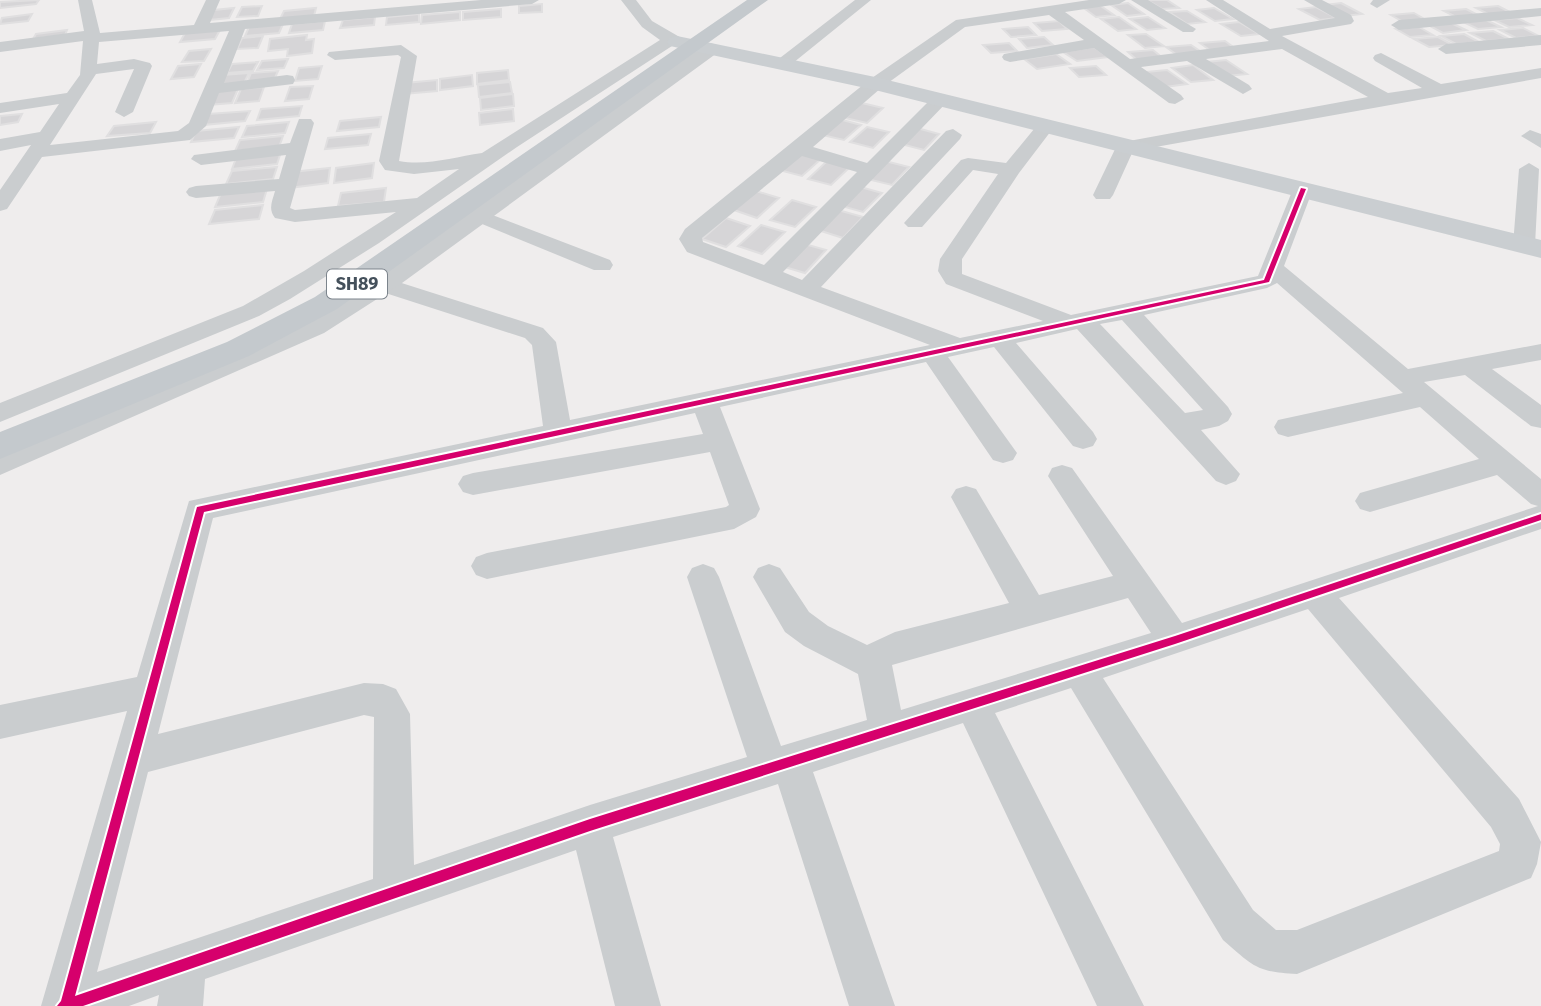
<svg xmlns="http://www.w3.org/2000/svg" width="1541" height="1006" font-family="'Fira Sans',sans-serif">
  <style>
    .building { fill: #d6d5d7; stroke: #e0dfe0; stroke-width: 2 }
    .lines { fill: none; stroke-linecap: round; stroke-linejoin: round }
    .minor { fill: #cacdcf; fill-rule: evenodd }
    .tertiary { fill: #cacdcf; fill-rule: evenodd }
    .secondary { fill: #caced1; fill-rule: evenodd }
    .primary { fill: #c4c9cd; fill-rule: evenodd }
    .cycleway-casing { stroke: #fff; stroke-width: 4 }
    .cycleway { fill: #d6006c; fill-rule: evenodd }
    .labels { text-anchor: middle; stroke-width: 6; stroke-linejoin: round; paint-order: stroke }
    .shield { fill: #fff; stroke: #7c848c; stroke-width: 2 }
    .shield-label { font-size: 18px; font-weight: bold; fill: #44505b }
  </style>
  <rect width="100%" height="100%" fill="#efeded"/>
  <path class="building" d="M39,0l-3,4 -36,4v-6z
    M1147,0h20l12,8 -17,1z
    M1128,3l16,11 -17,2 -16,-11z
    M1341,3l21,11 -17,2 -21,-11z
    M542,4v8l-23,1v-7z
    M1098,4l16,11 -18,2 -15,-11z
    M262,6l-4,10 -21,1 5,-10z
    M1498,6l14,7 -22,2 -14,-7z
    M1316,7l21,11 -17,2 -21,-11z
    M234,8l-5,10 -20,2 5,-10z
    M316,8l-2,8 -34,3 4,-8z
    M1214,8l19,11 -18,2 -18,-11z
    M501,9v8l-38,3v-8z
    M1466,9l14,7 -22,2 -14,-7z
    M1187,11l18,11 -18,2 -18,-12z
    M460,12v8l-39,4 1,-9z
    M1414,13l14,8 -23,2 -14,-8z
    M32,14l-4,7 -28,3 2,-6z
    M419,14v8l-33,3 1,-8z
    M375,17l-1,8 -34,3 3,-8z
    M1119,17l17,12 -18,2 -17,-12z
    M1148,17l17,11 -18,2 -17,-11z
    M1517,18l15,7 -23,2 -15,-7z
    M1486,20l15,7 -23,2 -15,-7z
    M325,21l-2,9 -34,3 3,-9z
    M1059,21l8,8 -25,2 -8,-8z
    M1239,22l20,12 -18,2 -20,-12z
    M1451,23l15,7 -23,3 -15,-8z
    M283,24l-4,9 -34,3 4,-9z
    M1028,27l8,8 -25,2 -8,-8z
    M1419,27l14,8 -23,2 -14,-8z
    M1523,28l16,8 -23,2 -16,-8z
    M67,30l-2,5 -32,4 3,-5z
    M220,30l-5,9 -35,3 5,-9z
    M1493,31l16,8 -23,2 -16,-8z
    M1146,34l18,12 -19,2 -17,-13z
    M1464,34l15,8 -23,2 -15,-8z
    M307,35l-1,5 8,-1 -2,14 -25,3 1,-7 -20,2 2,-12z
    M263,36l-5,12 -21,1 5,-11z
    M1044,37l9,8 -26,3 -8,-9z
    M1438,37l15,8 -24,2 -15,-8z
    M1225,41l11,8 -25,2 -11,-8z
    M1009,43l8,8 -26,2 -8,-8z
    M1191,45l12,8 -26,2 -11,-8z
    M1094,47l14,10 -31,4 -14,-9z
    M211,49l-7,12 -22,1 7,-11z
    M1153,50l11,9 -26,2 -10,-9z
    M1056,54l14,10 -33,5 -13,-10z
    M288,59l-4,9 -27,2 5,-9z
    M1226,60l21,14 -21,2 -20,-14z
    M258,62l-5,9 -26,2 5,-9z
    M201,64l-7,13 -23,2 7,-13z
    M1193,65l20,15 -22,2 -19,-14z
    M322,66l-4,13 -23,2 4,-13z
    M1096,66l10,9 -27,2 -9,-9z
    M508,70l1,10 -32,4v-11z
    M1167,70l20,14 -22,3 -19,-15z
    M278,71l-4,9 -27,3 4,-10z
    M249,73l-5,10 -27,2 5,-10z
    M472,75l1,11 -33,4v-11z
    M437,80v11l-33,3 1,-11z
    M510,82l2,11 -33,4 -1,-12z
    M313,86l-4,13 -24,2 5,-14z
    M264,87l-5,14 -24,2 6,-14z
    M238,89l-6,14 -25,2 7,-13z
    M513,94l1,12 -33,4 -1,-12z
    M862,103l21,5 -16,15 -22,-5z
    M302,106l-3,10 -42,4 4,-11z
    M513,109l1,12 -34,4 -1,-12z
    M250,111l-5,10 -42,4 5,-11z
    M22,114l-4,8 -18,3v-9z
    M381,117l-2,10 -42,4 3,-10z
    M839,119l22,6 -17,15 -22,-5z
    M156,122l-6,11 -43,3 7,-10z
    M289,122l-4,11 -43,4 5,-11z
    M239,127l-5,11 -43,4 5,-11z
    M867,127l22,5 -16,16 -23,-6z
    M917,128l22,6 -15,16 -23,-6z
    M371,134l-3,11 -43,4 3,-11z
    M283,136l-4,11 -44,4 5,-11z
    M281,152l-4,12 -45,5 5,-13z
    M798,153l23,6 -19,17 -23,-6z
    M827,161l23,6 -19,18 -23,-6z
    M885,161l24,6 -17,18 -25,-6z
    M374,163l-2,15 -38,5 2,-15z
    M277,167l-4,12 -47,5 6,-13z
    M330,168l-2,15 -39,5 3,-16z
    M857,186l25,7 -19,19 -25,-7z
    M386,188l-2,14 -46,4 3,-13z
    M267,189l-4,13 -48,5 6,-14z
    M756,191l23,7 -22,20 -23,-8z
    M792,200l24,7 -21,20 -25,-7z
    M263,205l-4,14 -50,5 6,-14z
    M838,210l25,7 -20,21 -25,-8z
    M726,218l24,8 -24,21 -24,-8z
    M761,225l24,7 -23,22 -24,-8z
    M801,243l25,7 -21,23 -27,-8z"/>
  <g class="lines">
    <path class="minor" d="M78,0h14l8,33 94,-8 12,-25h14l-10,23 271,-23h58l-7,4 -287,25 -21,54 63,-8 6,1 2,4 -2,4 -74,9 -13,33 -16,14 -148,17 -35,52 -7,2v-21l31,-45 -31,6v-12l40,-7 19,-28 -59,9v-10l67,-10 13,-18 3,-34 -83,11v-10l84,-11zM229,31l-40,92 -11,8 -128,14 46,-71 38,-5 -19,43 9,5 9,-5 19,-46 -2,-3 -16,-4 -37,5 2,-22z
      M621,0h15l16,21 31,18 2,3 -2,3 -11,1 -155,101 -138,96 -89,56 -31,17 -259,106v-19l243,-97 61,-35 92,-59 -101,10 -20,-4c-7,-9 -3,-16 0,-27l-79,7 -7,-2 -3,-4 3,-4 7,-2 83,-7 7,-24 -85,10 -10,-6 3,-4 96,-12 9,-24h12l3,4 -24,85 5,2 122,-12 42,-29 -45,5 -29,-4 -6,-9 22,-104 -3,-2 -63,5 -8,-5 2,-3 72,-7 16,11 -18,105c28,5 55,-4 83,-8l178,-113 -18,-13z
      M855,0h16l-83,67h-12l-2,-3 2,-3z
      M1089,0h37l-7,4 -54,8 65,47 139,-18 -63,-41h17l47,29 65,-11 -31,-18h18l29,15 3,6 -3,3 -69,12 106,57 34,-5 -47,-27 -2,-3 2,-3 6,-2 60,31 100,-16v10l-408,73 -20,44 -3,4h-14l-3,-4 25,-52 250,-46 -86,-48 -76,10 43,26 3,4 -9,5 -56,-33 -46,6 40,28 3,4 -9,5 -6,-1 -75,-55 -84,14 -6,-2 -2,-3 2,-3 80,-14 -35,-25 -84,12 -84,61 -68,59 54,16 67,-67 6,-1 9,5 -166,172 19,8 144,-149 7,-2 9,6 -2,4 -139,148 139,51 83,-17 -97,-37 -8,-13 2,-12 58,-85 -25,-4 -51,57h-14l-4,-4 57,-63 7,-2 38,5 33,-40 6,-1 9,5 -35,46 -57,86v15l109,41 187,-39 35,-87 3,-4h14l3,4 -29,77 124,103 133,-25v16l-49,9 49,36v23l-10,-2 -66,-51 -41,7 117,97v50l-202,69 180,201 22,43 -4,22 -6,14 -234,96c-41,-2 -44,-8 -74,-34l-152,-252 -76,25 149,293h-47l-134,-283 -150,49 82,234h-46l-71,-222 -165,53 48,169h-46l-39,-156 -371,129 -2,27h-46l2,-11 -30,11h-88l86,-295 -127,28v-34l137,-28 52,-176 354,-75 -11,-81 -7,-7 -152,-49 -4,-5 4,-5h16l154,49 13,14 14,78 360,-75 -243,-93 -8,-13 6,-10 184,-149 87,-60zM802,156l55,16 -93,93 -61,-23 -1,-4zM1277,283l126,110 -125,27 -4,7 4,7 10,3 132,-30 59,52 -119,34 -5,8 5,8 10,3 127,-37 34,29 7,2 -356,117 -110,-155 -10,-3 -10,3 -4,8 65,100 -74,19 -63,-106 -10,-3 -10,3 -5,8 58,106 -114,29 -28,13 -39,-19 -19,-14 -29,-44 -11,-4 -11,4 -5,9 32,55 19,14 54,28 9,46 -86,26 -62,-169 -5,-9 -11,-4 -11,4 -5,9 60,180 -157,48 -176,60 -4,-151 -14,-25 -13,-5 -19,-1 -206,51 55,-216 482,-105 8,21 -230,39 -10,3 -5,8 5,8 10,3 237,-43 19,53 -3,2 -239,46 -11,4 -5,9 5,9 11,4 247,-50 22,-12 4,-8 -40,-102 206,-45 67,98 10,3 10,-3 4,-7 -69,-96 46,-10 79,99 10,3 10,-3 4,-7 -4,-7 -77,-89 61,-14 139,152 10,4 10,-4 4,-7 -39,-44 18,-4 9,-5 4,-7 -4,-7 -84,-92 123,-27zM1122,320l81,90 -18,3 -85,-89zM1128,598l23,35 -250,77 -9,-45zM1308,609l183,218 9,17 -1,7 -202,79h-21l-23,-20 -150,-232zM364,715l10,2 -1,162 -276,93 51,-200z
      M1131,0h17l48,29 -3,3h-10z
      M1373,0h17l-13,8 -7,-4z
      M1541,8v8l-142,14 -8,-5 8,-5z
      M1541,35v10l-95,9 -8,-5 8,-5z
      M1530,130l11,4v14l-20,-12z
      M1529,163l10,6 -4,76 -3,5h-16l-3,-5 6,-76z
      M477,209l133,51 3,5 -3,5h-16l-124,-51 -3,-4 3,-4z"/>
    <path class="tertiary" d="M710,43l7,2 3,4 -3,4 -315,230 -78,50 -324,142v-27l302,-129 80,-48 321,-226z"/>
    <path class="secondary" d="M677,36l198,41 666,163v18l-666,-168 -205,-44 -3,-4 3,-4z"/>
    <path class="primary" d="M747,0h21l-431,309 -88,47 -249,103v-27l227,-90 88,-45z"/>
    <defs>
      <path id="cycleway" d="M1301,188l5,1 -37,93 -1065,230 -129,484 515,-177 585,-183 366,-122v6l-366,124 -585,187 -507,175h-26l4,-5 136,-494 1067,-227z"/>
    </defs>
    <use href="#cycleway" class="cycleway-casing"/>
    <use href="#cycleway" class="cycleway"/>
  </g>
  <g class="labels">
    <rect class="shield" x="327" y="269.5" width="60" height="29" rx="5"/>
    <g class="shield-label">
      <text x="357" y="290">SH89</text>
    </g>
  </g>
</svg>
